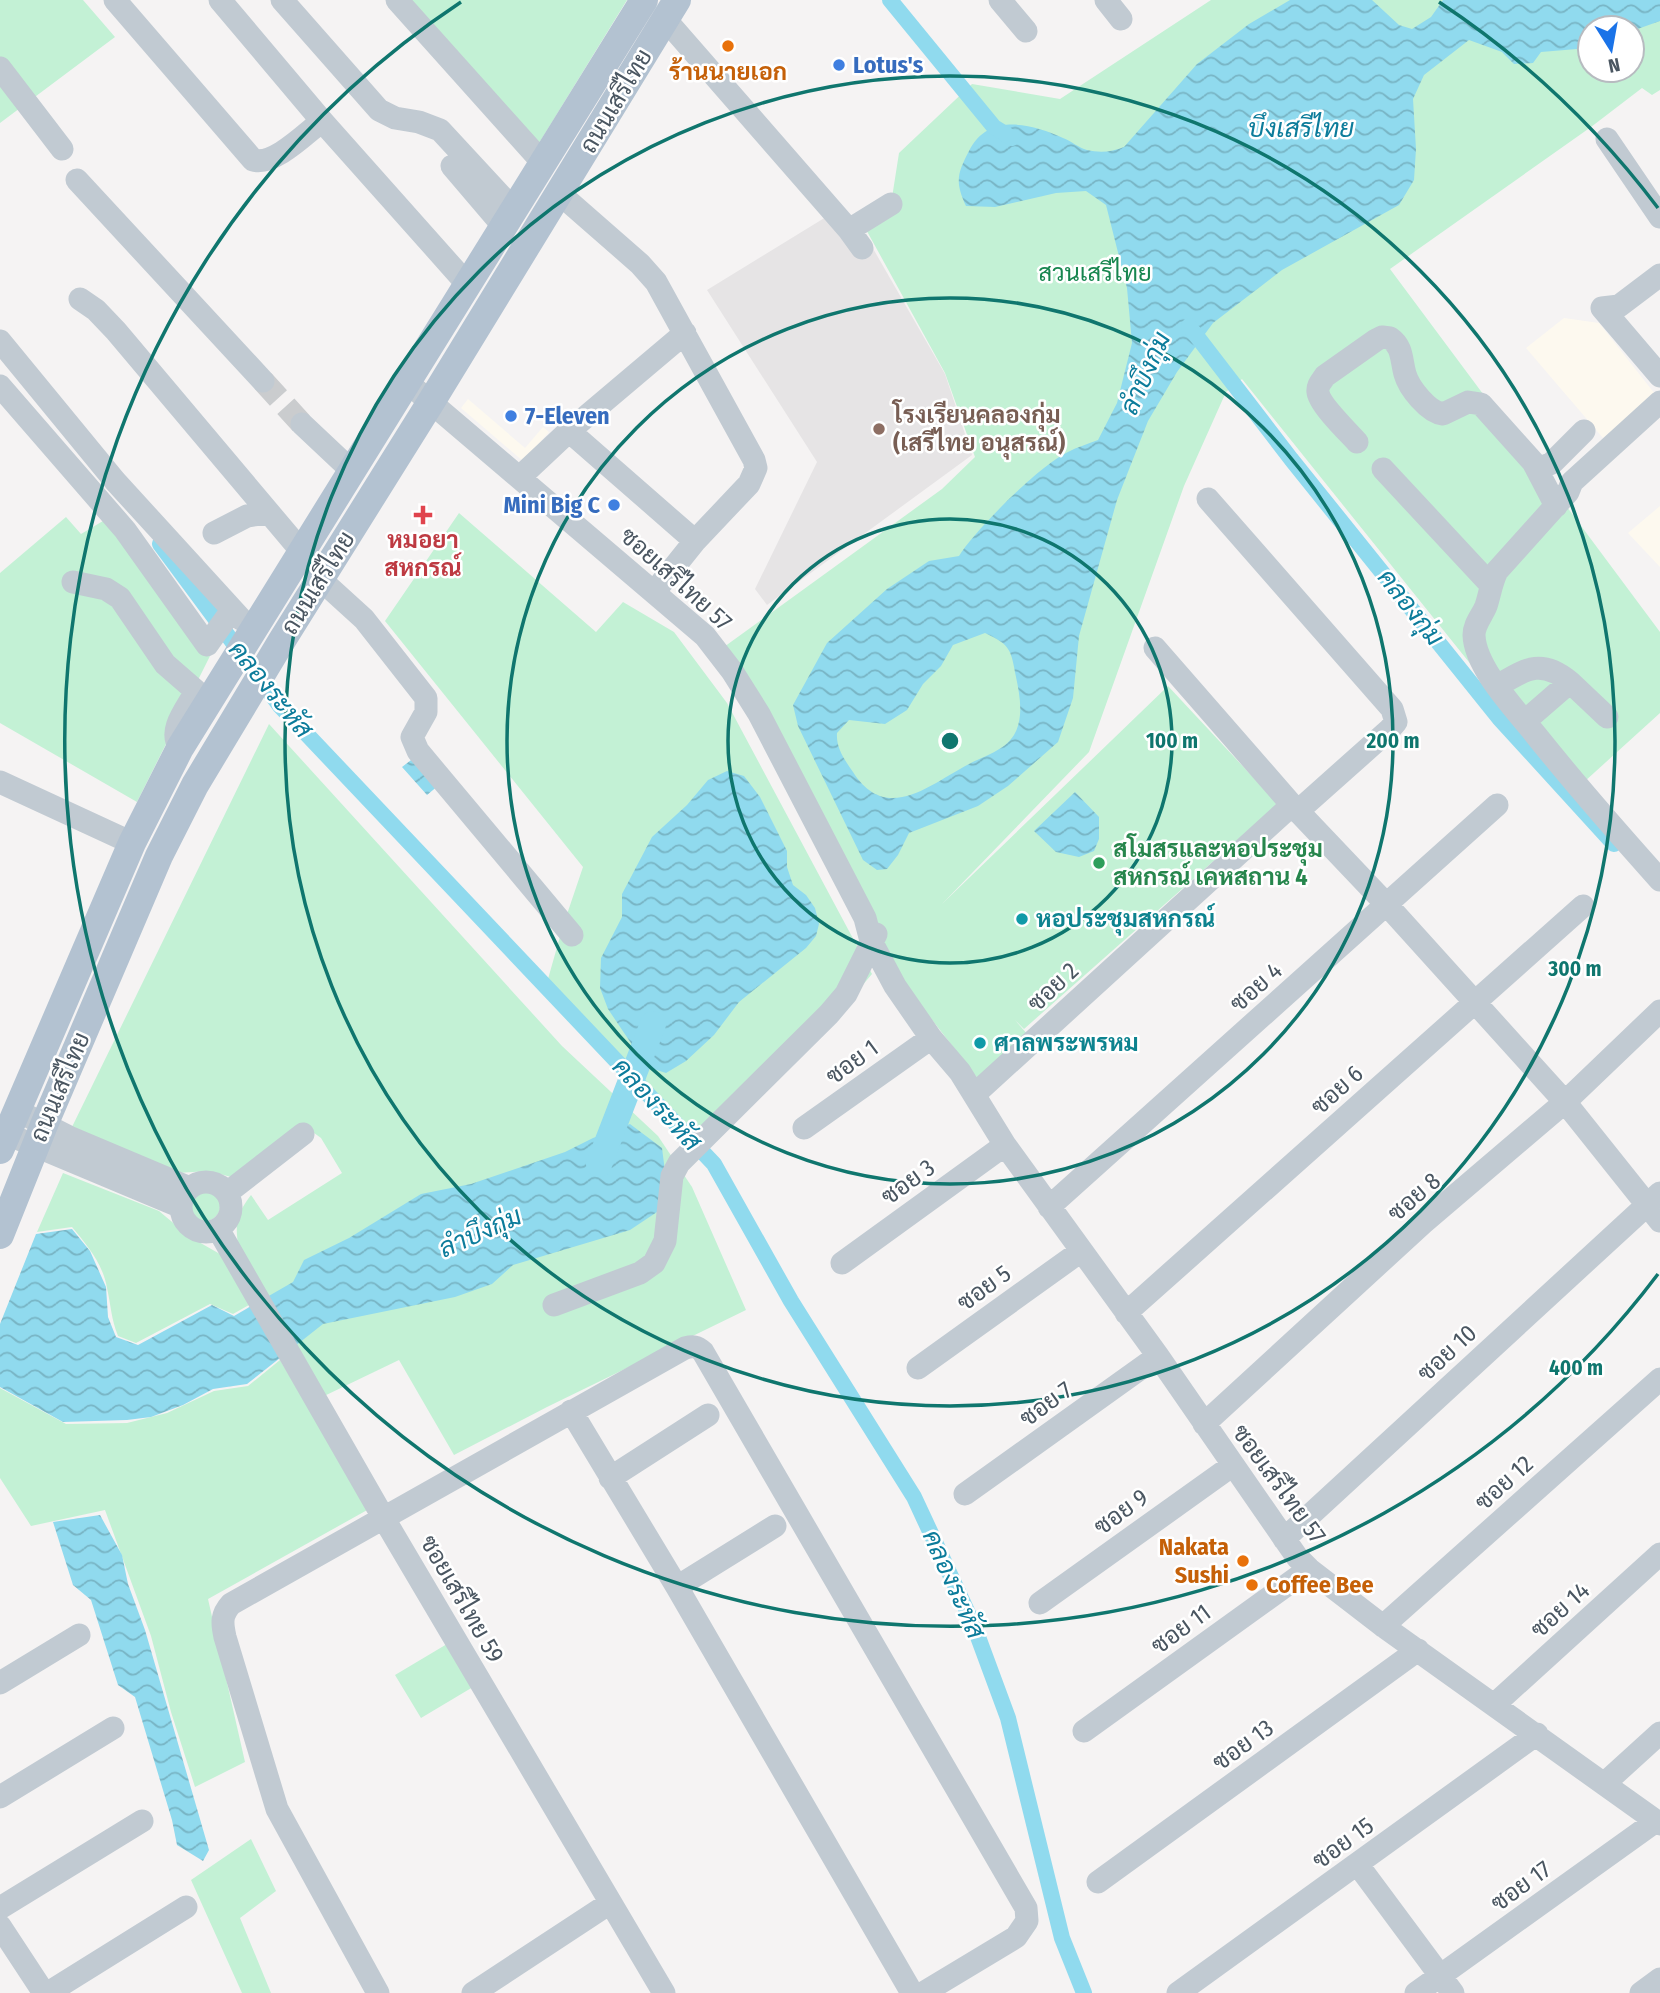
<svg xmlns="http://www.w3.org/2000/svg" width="1660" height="1993" font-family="'Fira Sans Condensed',Sarabun,sans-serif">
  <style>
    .commercial { fill: #fdf9ef }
    .education { fill: #e6e4e5 }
    .green { fill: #c3f1d5; fill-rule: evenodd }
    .water { fill: url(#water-waves); fill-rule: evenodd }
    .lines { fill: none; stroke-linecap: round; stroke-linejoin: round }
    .canal { stroke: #90daee; stroke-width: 16 }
    .river { stroke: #90daee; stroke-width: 26 }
    .minor-tunnel { stroke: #caccce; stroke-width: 23; stroke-dasharray: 23 11; stroke-linecap: butt }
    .minor { stroke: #c1cad2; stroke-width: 23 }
    .major { stroke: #b3c2d1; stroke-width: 28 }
    .ring { fill: none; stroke: #0f766e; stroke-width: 3.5 }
    .food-dot { fill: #e8710a; stroke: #fff; stroke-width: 2.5 }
    .shop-dot { fill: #3f7fe0; stroke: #fff; stroke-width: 2.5 }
    .education-dot { fill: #8d6e63; stroke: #fff; stroke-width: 2.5 }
    .health-dot { fill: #e0444e; stroke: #fff; stroke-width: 2.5 }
    .leisure-dot { fill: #2e9e5b; stroke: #fff; stroke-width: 2.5 }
    .culture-dot { fill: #0f9aa8; stroke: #fff; stroke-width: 2.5 }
    .labels { text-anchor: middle; stroke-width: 5; stroke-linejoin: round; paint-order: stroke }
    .shop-label { font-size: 24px; font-weight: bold; fill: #366cbe; stroke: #fff; text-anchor: start }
    .food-label { font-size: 24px; font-weight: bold; fill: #c56008; stroke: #fff }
    .street-label { font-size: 24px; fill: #4a5661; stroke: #fff }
    .park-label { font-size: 24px; fill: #17864f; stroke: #fff }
    .education-label { font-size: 24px; font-weight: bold; fill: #785e54; stroke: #fff; text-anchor: start }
    .health-label { font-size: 24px; font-weight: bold; fill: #be3a42; stroke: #fff }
    .leisure-label { font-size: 24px; font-weight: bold; fill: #27864d; stroke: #fff; text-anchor: start }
    .culture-label { font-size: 24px; font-weight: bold; fill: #0d838f; stroke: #fff; text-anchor: start }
    .water-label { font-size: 26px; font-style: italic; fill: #0c7c9b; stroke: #fff }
    .centre { fill: #0f766e; stroke: #fff; stroke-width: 3.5 }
    .ring-label { font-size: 21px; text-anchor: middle; font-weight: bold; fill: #0f766e; stroke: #fff; stroke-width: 5; stroke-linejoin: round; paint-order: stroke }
  </style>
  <defs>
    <pattern id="water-waves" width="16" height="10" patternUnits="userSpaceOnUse" patternTransform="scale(1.75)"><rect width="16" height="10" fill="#90daee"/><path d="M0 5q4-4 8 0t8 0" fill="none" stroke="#78b4c4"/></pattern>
  </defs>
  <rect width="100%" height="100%" fill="#f5f3f3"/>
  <path class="commercial" d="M1564,318l35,5 56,71 -52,44 -77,-90z
    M468,399l57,49 18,-21 6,5 -26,29 -62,-53z
    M1660,506v61l-32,-34z"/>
  <path class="education" d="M826,217l45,28 74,129 27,81 -205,150 -12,-16 62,-127 -110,-172z"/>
  <path class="green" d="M0,0h83l32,37 -115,86z
    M406,0h221l-91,148z
    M1211,0h449v90l-8,5 -10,-7 -51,39 -201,142 270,363v81l-87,79 -331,-413 -16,13 -42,94 -95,266 -147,152 226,-218 110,118 -254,225 -9,-9 13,15 -50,44 -59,-76 -37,-56 -165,-295 225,-163 33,-32 -30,-84 -82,-149 28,-20 8,-51 73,-69 88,15zM1590,28h42v42h-42z
    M459,513l137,119 27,-30 51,30 53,71 145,271 -28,33 -137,140 -159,-168 15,-53 20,-59 -198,-246z
    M66,517l15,17 27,-16 103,136 -74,148 -137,-79v-150z
    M269,724l293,322 96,90 34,51 54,123 -199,97 -93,48 -55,-95 -79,38 -81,-147c-4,-25 -4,-35 12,-56l17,25 74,-47 -21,-35 -11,-8 -79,47 -22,-6 -32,2 -106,-44z
    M63,1173l96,38 31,26 37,21 29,43 -23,13 -23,-10 -74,39 -18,-7c-7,-18 -7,-30 -11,-48 -4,-24 -20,-43 -35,-61l-35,5z
    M190 1206a15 15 0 1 1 30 0a15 15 0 1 1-30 0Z
    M280,1360l89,149 -161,90 37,163 -50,25 -24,-75 -20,-76 -46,-126 -74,16 -31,-48v-90l66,36 61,-1 40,-10 47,-22 34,-5z
    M447,1644l26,43 -52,31 -26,-43z
    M251,1839l25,52 -36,27 31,75h-29l-51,-113z"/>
  <path class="water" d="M1290,0h82l27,25 13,4 19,-12 12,-17h217v21l-28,10v-3h-42v17l-13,4 -36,3 -8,11 -19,1 -12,-12 -33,-12 -45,35 -11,24 3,50 -2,31 -15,25 -117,65 -69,53 -36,49 -29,49 -31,79 -38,136 -6,62 -15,44 -50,44 -30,20 -69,27 -11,22 -11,14 -10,1 -14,-10 -65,-134 -5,-21 34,-62 60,-54 42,-28 30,-5c16,-26 81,-91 109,-104 9,-5 20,-8 30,-12l19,-37 15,-60 -5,-55 -21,-83 -20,-14 -30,2 -61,14 -29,-1c-11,-24 -9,-32 3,-55 19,-38 62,-28 94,-13 8,3 16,10 24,12 13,3 25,2 37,-3l73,-83 52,-40zM985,633c26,12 26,17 31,44 4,19 8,41 -2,58 -10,16 -30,21 -45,29 -39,20 -82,61 -116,8 -9,-13 -17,-24 -16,-39l12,-13 36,4 22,-14 16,-26 18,-18 12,-21z
    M415,757l24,28 -12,10 -25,-28z
    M727,771l17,5 16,21 27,54v16l6,18 13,10 9,13 4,16 -3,12 -10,12 -67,54 -25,33 -28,26 -20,12 -19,-6 -39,-58 -8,-21 1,-30 21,-41v-23l30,-57 35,-32 21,-25z
    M1075,792l24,25v22l-5,12 -15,6 -23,-5 -22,-21z
    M630,1124l32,24 4,31 -9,33 -27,18 -117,35 -21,19 -37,13 -132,27 -76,60 -34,5 -30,16 -32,12 -24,3 -64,2 -63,-35v-63l36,-90 36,-5 18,22 16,36 2,30 8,20 22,8 74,-40 22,11 59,-34 11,-22 45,-22 72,-44 50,-10 94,-32 28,-14z
    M100,1515l22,40 6,29 17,46 64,220 -6,11 -26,-16 -5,-25 -37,-123 -17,-12 -27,-85 -18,-15 -20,-63z"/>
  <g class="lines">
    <path class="canal" d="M890,0l104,127 18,11
      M1189,326l102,133 208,259 115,126
      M160,544l120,162 434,458 77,137 123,196 60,129 34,92 54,220 22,55"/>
    <path class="river" d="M599,1164l54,-140"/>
    <path class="minor-tunnel" d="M263,381l39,43"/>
    <path class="minor" d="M115,0l138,160c21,6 52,-26 69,-39
      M220,0l102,121 146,164
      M282,0l97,110 16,8 24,4 21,8 74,80
      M397,0l146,163
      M1000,0l26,31
      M1106,0l15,19
      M665,19l184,211 13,18
      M0,68l62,81
      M1607,139l53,78
      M452,166l52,61
      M77,180l186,201
      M560,194l80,70 16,18 98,178 2,8 -7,16 -54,57 -40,50
      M849,230l42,-26
      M80,299l16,11 20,21 187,222
      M1602,308l58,68
      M1602,308l17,-2 41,-31
      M0,341l115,140 126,138
      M408,383l297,253 27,35 27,43 106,204 6,23 24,45 36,52 29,34 45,73 153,211 139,201 12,12 74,57 277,198
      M0,386l125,144 82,115 25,-35
      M1660,402l-88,80 -4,10 -71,79c-6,12 -7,23 -11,35 -4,10 -12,18 -12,29 1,33 42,75 61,99 40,50 82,98 125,146
      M302,424l51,48
      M569,431l126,110
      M1357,442c-9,-10 -38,-38 -39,-50 -1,-7 4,-11 7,-16l51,-36 6,-3 8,1c13,9 11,22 15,36 4,14 23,38 38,40l25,-12 13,2 52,58 23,44
      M1383,469l107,115
      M1538,469l14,-6 32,-32
      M520,477l49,-46 116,-98
      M1208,499l184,210 4,13 -6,7 -92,82
      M214,533l33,-17 21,-3
      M320,579l44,40 62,79v14l-14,25 6,14 154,184
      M73,582l33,7 14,9 45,66 31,27c-8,16 -29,39 -16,56
      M1155,648l137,157 95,100 178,197 95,119
      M1497,686c29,-17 44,-28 73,-4
      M1525,721l45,-39 37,35
      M0,782l132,61
      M975,1094l317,-289
      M16,1110l53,27 121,51
      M804,1128l127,-90
      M0,1131l181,76
      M181 1207a25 25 0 1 1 50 0a25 25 0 1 1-50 0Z
      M227,1193l76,-59
      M1049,1207l448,-402
      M218,1229l165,288 281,476
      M842,1263l163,-118
      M554,1305l86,-32 14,-10 11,-22 7,-65 7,-13 150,-149 17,-20 30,-60
      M1126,1313l457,-407
      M918,1368l163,-117
      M571,1411l106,176 235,406
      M1204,1424l219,-201 142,-121 95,-91
      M610,1478l98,-63
      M965,1494l193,-138
      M1284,1539l376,-346
      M677,1587l98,-61
      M1040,1603l193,-138
      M1383,1626l277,-247
      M0,1683l79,-48
      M1495,1704l165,-150
      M1084,1731l225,-162
      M1605,1783l55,-50
      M0,1797l113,-69
      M1358,1865l95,128
      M1098,1882l320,-232
      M0,1908l142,-87
      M0,1926l44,67
      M48,1993l138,-86
      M378,1993l-101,-184 -52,-172c-3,-14 -4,-22 6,-33l454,-256c8,-2 12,-2 18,4l323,556 1,13 -11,16 -93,56
      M473,1993l137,-90
      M1178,1993l359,-259
      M1416,1993l240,-172
      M1641,1993l19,-14"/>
    <path class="major" d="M0,1150l132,-307 48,-95 464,-748
      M0,1235l44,-110 115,-269 36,-71 86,-143 150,-240 246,-402"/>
  </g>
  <g class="ring">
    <circle cx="950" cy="741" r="222"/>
    <circle cx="950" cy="741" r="443"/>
    <circle cx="950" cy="741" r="665"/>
    <path d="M1658 1274A886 886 0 1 1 461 2M1439 2A886 886 0 0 1 1658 208"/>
  </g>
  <g class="food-dot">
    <circle cx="728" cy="46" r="7"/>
    <circle cx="1243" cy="1561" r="7"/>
    <circle cx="1252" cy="1585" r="7"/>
  </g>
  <g class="shop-dot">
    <circle cx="839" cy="65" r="7"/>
    <circle cx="511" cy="416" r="7"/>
    <circle cx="614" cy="505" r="7"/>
  </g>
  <circle class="education-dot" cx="879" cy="429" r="7"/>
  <path class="health-dot" d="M419.5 504.5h7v7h7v7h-7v7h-7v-7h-7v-7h7z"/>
  <circle class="leisure-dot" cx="1099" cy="863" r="7"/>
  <g class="culture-dot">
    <circle cx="1022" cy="919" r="7"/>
    <circle cx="980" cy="1043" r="7"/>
  </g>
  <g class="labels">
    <g class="shop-label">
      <text x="853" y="73">Lotus's</text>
      <text x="525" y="424">7-Eleven</text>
      <text x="600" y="513" text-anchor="end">Mini Big C</text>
    </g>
    <g class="food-label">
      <text x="728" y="80">ร้านนายเอก</text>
      <text x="1229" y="1555" text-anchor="end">Nakata<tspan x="1229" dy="28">Sushi</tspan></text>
      <text x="1266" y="1593" text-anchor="start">Coffee Bee</text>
    </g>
    <g class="street-label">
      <text transform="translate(616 101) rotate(-59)" y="8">ถนนเสรีไทย</text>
      <text transform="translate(676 579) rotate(42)" y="8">ซอยเสรีไทย 57</text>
      <text transform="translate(318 583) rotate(-58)" y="8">ถนนเสรีไทย</text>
      <text transform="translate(1053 987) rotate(-43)" y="8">ซอย 2</text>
      <text transform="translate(1256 987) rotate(-42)" y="8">ซอย 4</text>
      <text transform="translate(852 1062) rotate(-36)" y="8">ซอย 1</text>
      <text transform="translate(60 1087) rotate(-67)" y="8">ถนนเสรีไทย</text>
      <text transform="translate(1337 1090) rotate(-42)" y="8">ซอย 6</text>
      <text transform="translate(908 1182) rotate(-36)" y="8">ซอย 3</text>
      <text transform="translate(1414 1197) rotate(-41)" y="8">ซอย 8</text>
      <text transform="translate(984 1288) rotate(-36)" y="8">ซอย 5</text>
      <text transform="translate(1447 1353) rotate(-43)" y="8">ซอย 10</text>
      <text transform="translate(1046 1404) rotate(-36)" y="8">ซอย 7</text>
      <text transform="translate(1504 1483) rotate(-42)" y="8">ซอย 12</text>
      <text transform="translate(1279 1484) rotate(54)" y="8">ซอยเสรีไทย 57</text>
      <text transform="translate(1121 1512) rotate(-36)" y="8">ซอย 9</text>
      <text transform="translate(462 1599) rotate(60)" y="8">ซอยเสรีไทย 59</text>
      <text transform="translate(1560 1610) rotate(-42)" y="8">ซอย 14</text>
      <text transform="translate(1181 1629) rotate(-36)" y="8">ซอย 11</text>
      <text transform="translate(1243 1745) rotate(-36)" y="8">ซอย 13</text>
      <text transform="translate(1343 1843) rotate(-36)" y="8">ซอย 15</text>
      <text transform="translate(1521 1886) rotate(-36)" y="8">ซอย 17</text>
    </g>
    <g class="park-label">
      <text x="1095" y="281">สวนเสรีไทย</text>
    </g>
    <g class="education-label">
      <text x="893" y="423">โรงเรียนคลองกุ่ม<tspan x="893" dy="28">(เสรีไทย อนุสรณ์)</tspan></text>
    </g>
    <g class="health-label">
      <text x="423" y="548">หมอยา<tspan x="423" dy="28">สหกรณ์</tspan></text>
    </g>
    <g class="leisure-label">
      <text x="1113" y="857">สโมสรและหอประชุม<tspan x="1113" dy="28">สหกรณ์ เคหสถาน 4</tspan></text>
    </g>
    <g class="culture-label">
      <text x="1036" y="927">หอประชุมสหกรณ์</text>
      <text x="994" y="1051">ศาลพระพรหม</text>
    </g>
    <g class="water-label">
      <text x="1301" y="137">บึงเสรีไทย</text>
      <text transform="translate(1145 373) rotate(-66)" y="9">ลำบึงกุ่ม</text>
      <text transform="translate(1411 607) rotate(52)" y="9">คลองกุ่ม</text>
      <text transform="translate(271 689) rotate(51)" y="9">คลองระหัส</text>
      <text transform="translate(657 1104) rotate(47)" y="9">คลองระหัส</text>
      <text transform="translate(480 1232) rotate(-24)" y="9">ลำบึงกุ่ม</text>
      <text transform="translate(954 1584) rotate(66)" y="9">คลองระหัส</text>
    </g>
  </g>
  <circle cx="950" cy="741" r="10" class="centre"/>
  <g class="ring-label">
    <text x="1172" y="748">100 m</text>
    <text x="1393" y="748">200 m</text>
    <text x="1575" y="976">300 m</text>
    <text x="1576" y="1375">400 m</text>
  </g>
  <g transform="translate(1611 49) rotate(169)"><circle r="33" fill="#ffffff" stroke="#b7bbc0" stroke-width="2"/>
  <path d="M0-5L12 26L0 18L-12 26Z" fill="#1a73e8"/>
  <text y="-10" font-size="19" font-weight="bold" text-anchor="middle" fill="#4a5661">N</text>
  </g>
</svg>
